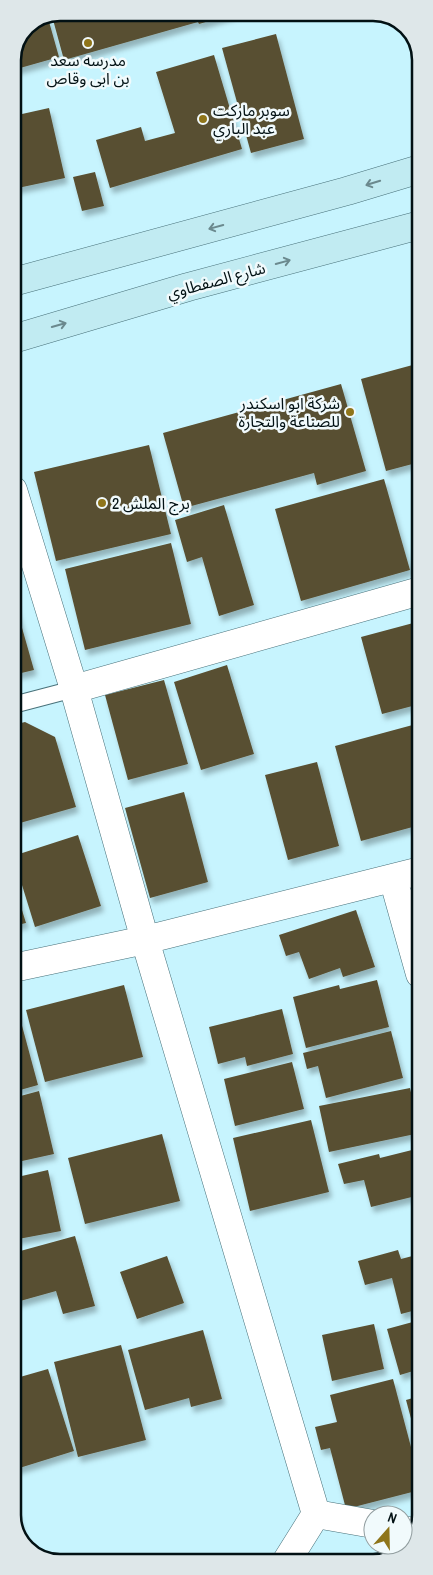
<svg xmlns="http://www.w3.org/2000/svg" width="433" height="1575" font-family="'Archivo Narrow','Noto Sans Arabic',sans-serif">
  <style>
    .building { fill: #594f31; filter: url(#shadow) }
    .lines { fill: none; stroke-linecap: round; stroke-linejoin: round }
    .service-casing { stroke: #48717a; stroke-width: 18 }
    .minor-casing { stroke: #48717a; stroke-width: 29 }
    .secondary-casing { stroke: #48717a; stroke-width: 29 }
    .service { stroke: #fff; stroke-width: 16 }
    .minor { stroke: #fff; stroke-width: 28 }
    .secondary { stroke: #c1ebf2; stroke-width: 28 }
    .oneway { stroke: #6b898e }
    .poi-dot { fill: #8f751a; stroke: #f1fafc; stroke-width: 2 }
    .labels { text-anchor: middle; stroke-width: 5; stroke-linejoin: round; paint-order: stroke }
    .poi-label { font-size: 16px; fill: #021114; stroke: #f1fafc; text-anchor: start }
    .street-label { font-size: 16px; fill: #021114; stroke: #f1fafc }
    .rim { fill: none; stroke: #021114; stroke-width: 2.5 }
  </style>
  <defs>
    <filter id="shadow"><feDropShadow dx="3" dy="5.5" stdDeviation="2.5" flood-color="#0004"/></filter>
  </defs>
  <rect width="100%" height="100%" fill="#c7f4fe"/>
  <path class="building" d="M60,12l177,1 -38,11 -1,-2 -134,38 -12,-44z
    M48,18l11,39 -46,13v-10l14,-34z
    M276,34l28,105 -53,14 -29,-105z
    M214,55l28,94 -132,39 -14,-48 45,-13 4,14 30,-8 -19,-61z
    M49,108l16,70 -52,11v-73z
    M95,172l9,34 -22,5 -9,-34z
    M420,363v99l-34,9 -25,-92z
    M341,384l25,87 -49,14 -3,-12 -130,35 -21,-75z
    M149,445l22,89 -115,27 -22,-89z
    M384,479l26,91 -109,31 -26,-92z
    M224,505l30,100 -35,11 -17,-59 -15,5 -12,-42z
    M171,543l20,81 -106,26 -20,-81z
    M13,596l21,74 -21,5z
    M417,622l3,11v71l-38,10 -21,-77z
    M227,665l27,89 -53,16 -27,-88z
    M164,680l24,84 -60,16 -23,-85z
    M25,722l30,15 21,70 -63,18v-100z
    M420,723v102l-59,16 -26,-95z
    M317,762l22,84 -51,14 -23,-85z
    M184,792l24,90 -58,16 -25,-90z
    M78,835l23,71 -66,21 -22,-71z
    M13,881l13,42 -13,3z
    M356,910l19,57 -32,10 -3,-9 -31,11 -10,-27 -13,4 -7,-21z
    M377,980l12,47 -83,21 -13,-51 46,-12 1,4z
    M124,985l19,72 -98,25 -19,-72z
    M17,1007l21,78 -25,7v-84z
    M282,1009l11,45 -46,12 -2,-9 -27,7 -9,-37z
    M391,1031l12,47 -77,20 -8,-32 -11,3 -4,-16z
    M292,1062l12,47 -69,17 -11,-47z
    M410,1088l10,45 -91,19 -10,-46z
    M39,1091l15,63 -41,9v-65z
    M311,1120l18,72 -79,19 -17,-73z
    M162,1134l18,67 -95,23 -17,-66z
    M420,1148v47l-49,12 -7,-27 -20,4 -6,-20 41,-10 1,4z
    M48,1170l13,61 -48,9v-62z
    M75,1236l20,70 -32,8 -7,-23 -43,12v-50z
    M398,1250l3,9 19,-5v55l-19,5 -9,-36 -27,7 -7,-24z
    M167,1256l17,47 -47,16 -17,-47z
    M420,1320v49l-20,6 -13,-46z
    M374,1324l10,45 -52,12 -10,-46z
    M203,1330l19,69 -31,8 -2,-9 -44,12 -17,-60z
    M121,1345l25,95 -68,17 -24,-95z
    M48,1369l26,82 -61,19v-91z
    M393,1379l27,102v9l-74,19 -16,-61 -9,2 -6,-23 22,-5 -7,-27z
    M420,1396v28l-7,2 -7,-26z
    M13,1500l11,37 -3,1 -8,-14z"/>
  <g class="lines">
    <defs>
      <path id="service" d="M13,705l61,-16"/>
      <path id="minor" d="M13,490l61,199 71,251 171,574 57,10
        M74,689l346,-98
        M393,878l27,96
        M13,968l132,-28 275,-69
        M403,1530l11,2
        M286,1562l30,-48"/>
      <path id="secondary" d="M13,282l334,-91 73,-22
        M13,339l175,-52 232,-62"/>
    </defs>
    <use href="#service" class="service-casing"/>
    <use href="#minor" class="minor-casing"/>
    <use href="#secondary" class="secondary-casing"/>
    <use href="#service" class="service"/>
    <use href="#minor" class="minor"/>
    <use href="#secondary" class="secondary"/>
  </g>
  <defs><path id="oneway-shaft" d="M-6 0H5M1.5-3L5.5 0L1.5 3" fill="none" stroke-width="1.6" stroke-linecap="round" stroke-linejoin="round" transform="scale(1.25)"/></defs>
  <g class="oneway">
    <use href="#oneway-shaft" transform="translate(373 183) rotate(163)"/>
    <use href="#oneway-shaft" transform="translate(216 227) rotate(165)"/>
    <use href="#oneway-shaft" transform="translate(283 262) rotate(-15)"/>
    <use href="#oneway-shaft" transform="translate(59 325) rotate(-16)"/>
  </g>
  <g class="poi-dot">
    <circle cx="88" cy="43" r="5"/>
    <circle cx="203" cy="119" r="5"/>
    <circle cx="350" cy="412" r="5"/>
    <circle cx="102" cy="503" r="5"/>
  </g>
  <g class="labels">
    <g class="poi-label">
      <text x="88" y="66" text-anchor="middle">مدرسه سعد<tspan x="88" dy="18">بن ابى وقاص</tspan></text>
      <text x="213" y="116">سوبر ماركت<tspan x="213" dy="18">عبد الباري</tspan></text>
      <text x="340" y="409" text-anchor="end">شركة ابو اسكندر<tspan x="340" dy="18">للصناعة والتجارة</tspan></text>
      <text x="112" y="509">برج الملش 2</text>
    </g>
    <g class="street-label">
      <text transform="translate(216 280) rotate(-15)" y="6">شارع الصفطاوي</text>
    </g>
  </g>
  <path d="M0 0H433V1575H0ZM60 21H373A39 39 0 0 1 412 60V1515A39 39 0 0 1 373 1554H60A39 39 0 0 1 21 1515V60A39 39 0 0 1 60 21Z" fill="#dee7e9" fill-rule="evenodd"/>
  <path class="rim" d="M60 21H373A39 39 0 0 1 412 60V1515A39 39 0 0 1 373 1554H60A39 39 0 0 1 21 1515V60A39 39 0 0 1 60 21Z"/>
  <g transform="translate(388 1530) rotate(20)"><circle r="24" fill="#f1fafc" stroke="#919d9f"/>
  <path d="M0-4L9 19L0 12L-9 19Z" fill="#8f751a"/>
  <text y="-8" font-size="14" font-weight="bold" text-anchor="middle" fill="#021114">N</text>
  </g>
</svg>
